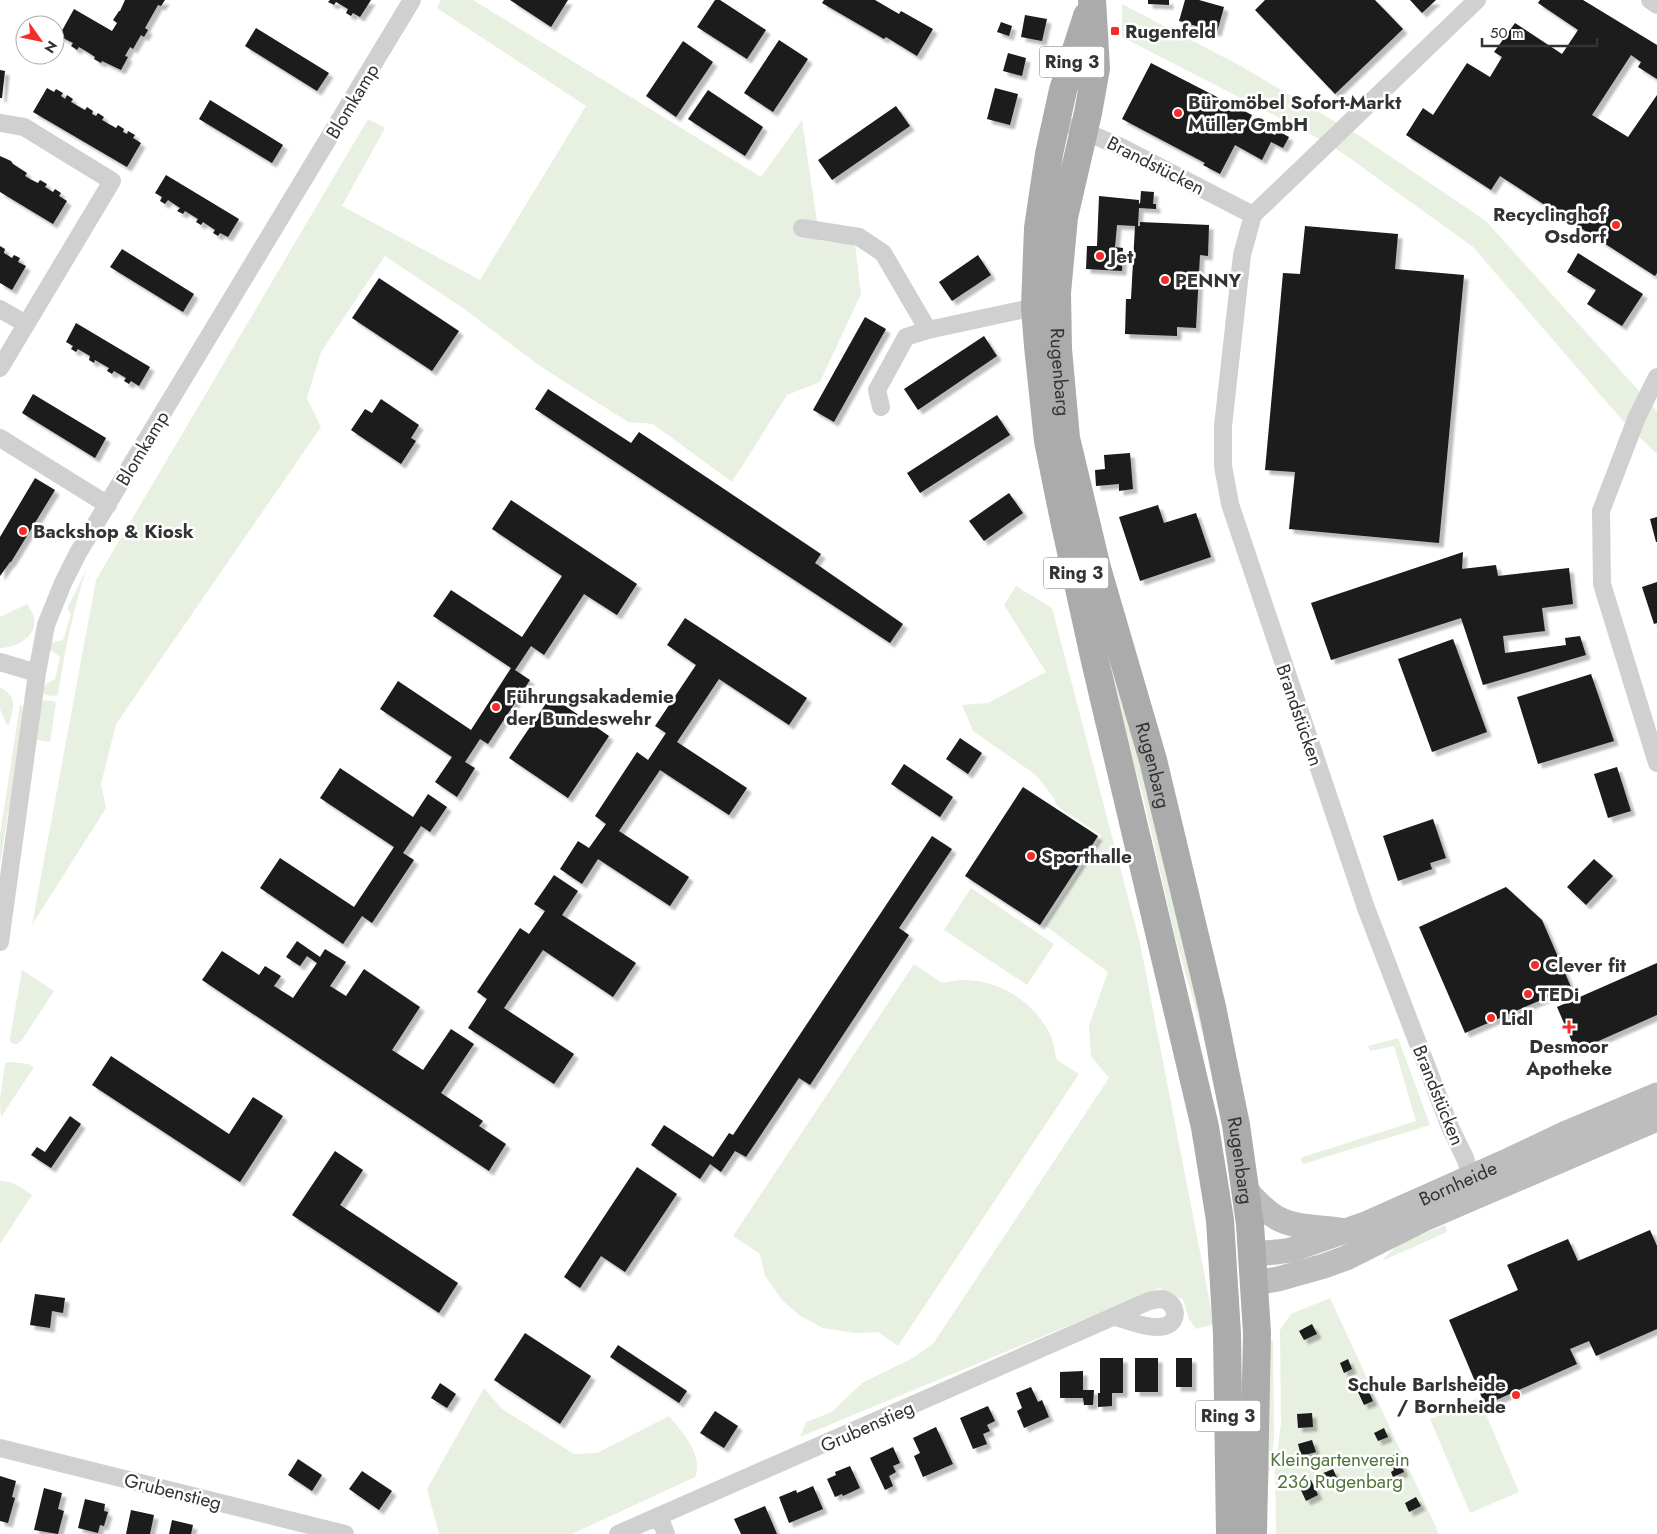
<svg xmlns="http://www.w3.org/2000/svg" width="1657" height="1534" font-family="Jost,sans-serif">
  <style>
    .green { fill: #e8f0e1 }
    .building { fill: #1a1a1a; filter: url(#shadow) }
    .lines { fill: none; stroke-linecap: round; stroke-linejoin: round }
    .street { stroke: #d0d0d0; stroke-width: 18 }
    .secondary { stroke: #bdbdbd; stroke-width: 25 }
    .primary { stroke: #ababab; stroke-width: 28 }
    .poi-dot { fill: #f62c29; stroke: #fff; stroke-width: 2 }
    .labels { text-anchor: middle; stroke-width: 5; stroke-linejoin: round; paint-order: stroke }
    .shield { fill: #fff; stroke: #707070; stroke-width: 1 }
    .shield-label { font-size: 18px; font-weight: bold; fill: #333 }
    .poi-label { font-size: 19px; font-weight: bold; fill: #333; stroke: #fff; text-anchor: start }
    .street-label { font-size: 19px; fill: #333; stroke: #fff }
    .park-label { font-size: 19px; fill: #51743a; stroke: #fff }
  </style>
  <defs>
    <filter id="shadow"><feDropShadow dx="4.5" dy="4.5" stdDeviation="1" flood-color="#0004"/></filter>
  </defs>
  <rect width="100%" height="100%" fill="#fff"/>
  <path class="green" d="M441,0h32l288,177 41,-57 18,121 35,3 6,50 -41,88 -33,13 -55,87 -79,-58 -25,-2 -88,-56 -77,-58 -78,-52 -64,96 -14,46 14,29 -205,297 -15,60 5,24 -74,117 64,-345 272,-461 17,9 -43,78 138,74 106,-174 -149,-98z
    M1122,4l115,60 126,74 123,83 171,190v43l-34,-33 -150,-174 -129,-93 -32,-19 -190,-98z
    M1081,548l87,301 45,220 -38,-132 -31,-137 -39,-139z
    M87,568c-14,41 -22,83 -29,126l-3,2 -10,-1 -2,-3c0,-7 6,-10 12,-13l5,-22 -11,-8 1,-6 13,-3 8,-26 -4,-5z
    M1016,586l36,22 88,335 74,381 -18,5 -7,-10 -6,-19 -23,-12 -360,149 6,-15 26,-10 30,-29 49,-24 22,-15 176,-266 -18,-22 -2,-31 19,-53 -64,-47 58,-89 -45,-30 -3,-8 -18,-23 -63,-44 -11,-26 26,-2 58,-31 -42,-67z
    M27,604c3,4 6,9 7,14 4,19 -19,30 -34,30v-31z
    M0,687c19,11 13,20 9,38l-3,-1 -6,-15z
    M41,700l13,1 2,2 -6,39 -13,-2z
    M20,705h2l1,10 -10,93 -5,4 -8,53v-30z
    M971,888l83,56 -27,41 -83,-55z
    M914,964l28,19c6,-1 13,-3 19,-3 36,-1 69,19 87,50 5,8 6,20 9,30l22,14 -181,272 -20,-14 -23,1 -32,-5 -24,-13 -16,-14 -18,-25 -5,-22 -27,-18z
    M22,970l32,21 -32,49c-4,4 -7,6 -12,2v-4z
    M1398,1038l32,87 -127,39 -3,-6 116,-37 -22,-75 -24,5 -2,-5z
    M10,1062l18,2 6,3 -33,50 -1,-18 5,-36z
    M0,1181c13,0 22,7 32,14l-32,49z
    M1445,1225l2,7 -63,28 -1,-1 16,-15z
    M1330,1298l109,236h-163l-1,-64 6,-46 -1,-94 11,-16z
    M1269,1340l4,1 1,98 -5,36 -3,44z
    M484,1388l18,21 72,45 23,-1 72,-37c13,16 35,39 26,61l-123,57h-133l-12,-45z
    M1479,1398l40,94 -49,21 -40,-94z"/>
  <path class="building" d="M125,0h40l-4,6 -3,-1 -13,23 3,2 -4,7 -3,-2 -8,14 -3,-2 -5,9 3,1 -7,13 -19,-9 -1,2 -7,-4 1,-2 -6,-4 -10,-6 -2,3 -6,-4 2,-3 -14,-7 15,-27 38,22 5,-8 -4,-3 6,-9h1z
    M330,0h41l-11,17 -7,-4 -2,3 -5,-3 2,-4 -12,-7 -2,3 -6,-3z
    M510,0h58l-17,27z
    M715,0h5l46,30 -19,29 -50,-32z
    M824,0h51l24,14 2,-3 32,18 -16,27 -31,-19 -2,2 -62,-36z
    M1148,0h21v5l-21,-1z
    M1185,0h14l25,7 -7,25 -38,-11z
    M1265,0h110l28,29 -68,65 -80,-84z
    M1410,0h26l-14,13z
    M1540,0h43l74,45v34l-19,-12 3,-5 -10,-7 -39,60 36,22 29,-42v178l-2,3 -155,-100 -9,14 -85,-55 17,-27 10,7 34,-52 23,14 12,-20 -8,-5 21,-29 47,31 16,-24 -40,-27z
    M1025,15l22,4 -5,22 -21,-4z
    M1001,22l11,4 -3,10 -12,-4z
    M256,28l73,45 -12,18 -72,-45z
    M779,40l29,19 -35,53 -29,-19z
    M683,41l30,21 -37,55 -30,-21z
    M1008,53l18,5 -4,18 -19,-5z
    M1151,63l101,52 -3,6 26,14 3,-4 11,6 -6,11 -12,-6 -9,18 -27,-15 -15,29 -17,-9 2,-2 -83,-44z
    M0,70l5,1 -3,27h-2z
    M47,88l7,4 2,-3 7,4 -2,3 4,3 2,-4 6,4 -2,3 14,8 2,-3 6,4 -1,3 4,2 2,-3 6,4 -2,3 14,8 2,-3 6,4 -1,3 4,2 1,-3 7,4 -2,3 8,5 -14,24 -94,-55z
    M995,88l23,6 -8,31 -23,-6z
    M708,90l55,37 -18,29 -57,-37z
    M210,100l73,45 -11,18 -73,-44z
    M896,106l14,20 -78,54 -14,-20z
    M0,156l11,5 2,3 14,9 -2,3 5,3 8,4 2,-3 7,4 -2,3 8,5 2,-3 6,4 -2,3 8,5 -14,23 -53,-32z
    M166,175l73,44 -11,18 -8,-4 -2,3 -5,-3 2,-3 -12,-8 -2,3 -5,-3 2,-3 -13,-8 -2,3 -6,-3 3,-3 -12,-8 -3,4 -5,-3 2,-4 -7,-4z
    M1141,191l13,1 -1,12h3v5l-17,-1 -1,18h2v-4l69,3 -1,31 -8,-1 -4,73 -19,-1v9l-52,-2 1,-35h5l4,-73 -18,-1 -2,22 8,1 -1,23 -36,-2 1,-23h10l2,-50 40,4v3l1,1z
    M1305,226l93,8 -3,35 69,6 -25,268 -150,-14 6,-57 -30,-2 18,-197 17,1z
    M0,246l5,3 -1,4 8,5 2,-3 6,3 -2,4 8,4 -14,24 -12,-7z
    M122,249l72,45 -11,18 -73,-45z
    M1578,253l65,41 -21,32 -35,-22 9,-14 -29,-18z
    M978,255l13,20 -39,26 -13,-19z
    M379,278l80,53 -27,40 -80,-53z
    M865,317l21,12 -52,93 -21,-12z
    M76,323l74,44 -11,19 -8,-5 -2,3 -5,-3 2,-3 -12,-7 -2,3 -5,-3 2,-3 -14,-8 -1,3 -5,-3 1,-4 -12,-7 -2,3 -5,-3 2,-3 -7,-4z
    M984,336l13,20 -79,54 -14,-21z
    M548,389l83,54 8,-11 182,122 -6,9 88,61 -13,19 -355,-234z
    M33,394l73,44 -11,20 -73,-45z
    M381,399l38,26 -8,13 5,3 -15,23 -50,-34 14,-21 7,4z
    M997,415l13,20 -90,58 -13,-20z
    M1130,453l3,36 -14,2v-7l-23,2 -1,-16 10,-1 -1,-14z
    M35,478l20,12 -44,72h-1l-10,14v-39z
    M1009,493l14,20 -39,28 -15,-20z
    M511,500l126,84 -20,31 -33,-21 -40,61 -13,-9 -16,24 15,10 -42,64 -8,-5 -15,23 10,6 -18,29 -22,-15 17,-25 -72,-48 18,-28 73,49 40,-62 -78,-52 18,-26 71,47 40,-61 -70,-47z
    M1158,505l6,18 32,-10 15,44 -71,24 -21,-64z
    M1657,517v25h-1l-6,-23z
    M1463,552l-1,17 34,-4 2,11 71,-8 4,36 -31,4 3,23 -42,5 2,17 61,-8 -1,-7 15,-2 6,19 -103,30 -22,-67 -130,42 -20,-57z
    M1657,582v41l-3,1 -12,-37z
    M685,618l122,80 -18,27 -70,-46 -42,63 70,46 -18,27 -69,-45 -41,61 70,46 -19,29 -72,-47 -16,25 -22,-15 18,-28 11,7 17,-24 -11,-8 42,-64 11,8 18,-27 -11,-7 41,-61 -29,-20z
    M1453,639l34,93 -55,20 -34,-93z
    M1591,674l23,67 -76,23 -21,-67z
    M551,696l58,40 -41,62 -59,-40z
    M960,738l22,15 -14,21 -22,-15z
    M904,764l49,33 -13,20 -49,-33z
    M1617,767l14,44 -23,7 -14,-44z
    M340,768l73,49 15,-23 19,13 -17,25 -9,-6 -18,27 11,7 -42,63 -10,-7 -19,28 -83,-56 20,-30 74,49 40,-60 -74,-49z
    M1023,787l75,49 -58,89 -75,-49z
    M1433,819l13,39 -16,5 2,6 -34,12 -15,-45z
    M932,836l20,13 -53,79 10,7 -99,150 -11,-7 -53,79 -11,-6 -14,21 -11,-8 -10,15 -49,-34 13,-20 49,32 16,-24 4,2z
    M1594,859l19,17 -27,29 -19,-18z
    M554,875l24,16 -16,24 74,48 -23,34 -70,-47 -39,58 70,46 -20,30 -86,-56 19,-29 -10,-7 43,-64 9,6 16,-23 -11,-7z
    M1506,887l36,33 29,67 -106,46 -46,-106z
    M297,941l23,16 5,-8 21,13 -16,24 16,10 18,-27 56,38 -28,43 31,20 28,-41 23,15 -33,49 42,28 -4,5 27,18 -17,27 -287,-191 20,-29 37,24 6,-9 16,10 -7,10 19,12 24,-35 -10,-7 -7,10 -14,-9z
    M1657,963v52l-81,36 -19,-44z
    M111,1056l118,78 24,-37 30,19 -43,66 -148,-97z
    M70,1116l11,8 -30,44 -20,-13 6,-8 8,5z
    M335,1151l28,19 -23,35 118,78 -19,30 -147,-98z
    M637,1167l40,27 -52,78 -24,-16 -21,32 -16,-11z
    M1650,1230l7,16v83l-61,27 -7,-15 -19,8 7,15 -92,41 -36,-85 69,-30 -11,-25 61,-26 10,22z
    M35,1294l30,4 -2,15 -11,-2 -2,17 -20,-3z
    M1312,1324l5,10 -13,6 -5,-9z
    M525,1333l66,43 -31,48 -66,-44z
    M618,1345l69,46 -8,12 -69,-46z
    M1100,1358h23v35h-11v13l-14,1v-14h2z
    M1135,1358h23v34h-23z
    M1176,1358h16v29h-16z
    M1348,1359l4,10 -8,4 -4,-10z
    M1083,1371v19h11l-1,15h-9l-1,-7h-23v-26z
    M440,1383l16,11 -9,14 -16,-10z
    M1031,1387l7,15 4,-2 7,17 -25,11 -7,-17 5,-3 -6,-15z
    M1367,1388l6,13 -9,4 -6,-13z
    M988,1406l7,15 -8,4 3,6 -7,3 4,10 -14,5 -13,-31z
    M715,1411l23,15 -14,22 -24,-15z
    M1312,1413l1,14 -15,1 -1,-14z
    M936,1427l17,37 -30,13 -9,-21 6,-3 -7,-15z
    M1384,1428l4,9 -10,4 -4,-8z
    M1312,1440l4,12 -15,4 -3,-12z
    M893,1447l7,16 -7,3 3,6 -7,4 4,10 -8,4 -15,-32z
    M1396,1454l8,18 -11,5 -2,-5 3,-2 -6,-13z
    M298,1459l24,16 -10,16 -24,-16z
    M850,1466l10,22 -17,8 -1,-2 -7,3 -8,-18 9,-4 -1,-3z
    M1333,1469l4,9 -13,5 -3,-9z
    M362,1471l30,20 -13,19 -30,-21z
    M0,1476l16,5 -4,16 3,1 -7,25 -8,-2z
    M1311,1480l7,15 -12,6 -7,-15z
    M813,1486l10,23 -34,14 -10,-26 17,-7 1,3z
    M44,1488l18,5 -4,16 6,2 -6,23 -24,-4z
    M1416,1497l5,9 -12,6 -4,-9z
    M85,1499l20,5 -1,7 4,1 -4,14 -4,-1 -2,8 -20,-5z
    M765,1506l12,28h-36l-7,-15z
    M131,1510l23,5 -4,19h-24z
    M172,1520l21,5 -2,9h-22z"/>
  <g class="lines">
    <path class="street" d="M1650,0l7,5
      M0,123l24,4 88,54 -112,187
      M1074,127l47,20 132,68
      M802,228l57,9 24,16 45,77
      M0,309l26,15
      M1657,377l-20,40 -36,94 1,73 55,179
      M881,407l-4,-17 29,-53 22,-7 107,-23
      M0,438l108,67
      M0,662l37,11
      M0,942l37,-269 9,-48 17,-42 15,-30 334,-553
      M1475,1188l-10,-30 -15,-31 -84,-219 -136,-404 -7,-38v-40l19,-171 11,-40 224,-215
      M0,1448l345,86
      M659,1516l7,18
      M618,1534l531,-233c4,-1 8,-2 12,-2 15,2 20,22 4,27 -15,4 -35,-5 -49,-9"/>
    <g class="secondary">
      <path d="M1245,1189c10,11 19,22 32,29 18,10 43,9 63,12"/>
      <path id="s1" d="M1252,1254l25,-2 14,-2 77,-27 137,-61 59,-28 93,-39"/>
      <path d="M1254,1283l24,-4 46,-13 22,-8 78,-39 233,-100"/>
    </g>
    <g class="primary">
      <path id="s2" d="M1092,0l4,68 -8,45 -24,104 -7,76 1,56 8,89 31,130 56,192 59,247 24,118 14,99 7,109 -4,201"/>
      <path d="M1087,16l-24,74 -14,64 -11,74 -3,79 3,39 10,95 16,79 31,141 110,466 15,93 7,114 3,200"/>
    </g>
  </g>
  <g class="poi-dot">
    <rect x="1110" y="26" width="10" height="10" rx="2.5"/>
    <circle cx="1178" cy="113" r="5"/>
    <circle cx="1616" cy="225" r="5"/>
    <circle cx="1100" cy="256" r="5"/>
    <circle cx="1165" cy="280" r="5"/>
    <circle cx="23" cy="531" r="5"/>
    <circle cx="496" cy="707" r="5"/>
    <circle cx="1031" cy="856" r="5"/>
    <circle cx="1535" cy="965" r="5"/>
    <circle cx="1528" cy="994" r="5"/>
    <circle cx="1491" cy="1018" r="5"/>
    <path d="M1566.5 1019.5h5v5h5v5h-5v5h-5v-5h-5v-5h5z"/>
    <circle cx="1516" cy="1395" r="5"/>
  </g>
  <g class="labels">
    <g class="shield">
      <rect x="1039.5" y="46.5" width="65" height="31" rx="4"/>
      <rect x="1043.5" y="557.5" width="65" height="31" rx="4"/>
      <rect x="1195.5" y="1400.5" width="65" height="31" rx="4"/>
    </g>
    <g class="shield-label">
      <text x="1072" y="68">Ring 3</text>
      <text x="1076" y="579">Ring 3</text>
      <text x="1228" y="1422">Ring 3</text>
    </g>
    <g class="poi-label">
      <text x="1125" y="38">Rugenfeld</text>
      <text x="1188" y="109">Büromöbel Sofort-Markt<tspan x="1188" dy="22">Müller GmbH</tspan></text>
      <text x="1606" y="221" text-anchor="end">Recyclinghof<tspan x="1606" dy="22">Osdorf</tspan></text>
      <text x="1110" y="263">Jet</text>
      <text x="1175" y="287">PENNY</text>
      <text x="33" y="538">Backshop &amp; Kiosk</text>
      <text x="506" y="703">Führungsakademie<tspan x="506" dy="22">der Bundeswehr</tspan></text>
      <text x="1041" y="863">Sporthalle</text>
      <text x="1545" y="972">Clever fit</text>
      <text x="1538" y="1001">TEDi</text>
      <text x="1501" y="1025">Lidl</text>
      <text x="1569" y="1053" text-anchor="middle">Desmoor<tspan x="1569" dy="22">Apotheke</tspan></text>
      <text x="1506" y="1391" text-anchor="end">Schule Barlsheide<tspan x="1506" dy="22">/ Bornheide</tspan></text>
    </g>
    <g class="street-label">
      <text transform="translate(352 101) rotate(-59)" y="7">Blomkamp</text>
      <text transform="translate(1156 165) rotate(27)" y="7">Brandstücken</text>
      <text dy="7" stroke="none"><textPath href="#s2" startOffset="376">Rugenbarg</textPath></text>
      <text transform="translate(142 448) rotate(-59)" y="7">Blomkamp</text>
      <text transform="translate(1300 715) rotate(71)" y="7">Brandstücken</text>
      <text dy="7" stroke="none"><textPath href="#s2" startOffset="781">Rugenbarg</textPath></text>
      <text transform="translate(1439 1095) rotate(68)" y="7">Brandstücken</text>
      <text dy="7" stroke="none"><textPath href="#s2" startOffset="1186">Rugenbarg</textPath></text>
      <text dy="7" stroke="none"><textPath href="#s1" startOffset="219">Bornheide</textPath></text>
      <text transform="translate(867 1426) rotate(-24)" y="7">Grubenstieg</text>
      <text transform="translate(173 1491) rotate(14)" y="7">Grubenstieg</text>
    </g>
    <g class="park-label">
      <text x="1340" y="1466">Kleingartenverein<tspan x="1340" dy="22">236 Rugenbarg</tspan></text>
    </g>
  </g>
  <g transform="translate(40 40) rotate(123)"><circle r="24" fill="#ffffff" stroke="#adadad"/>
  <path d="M0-4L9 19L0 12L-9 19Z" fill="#f62c29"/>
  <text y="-8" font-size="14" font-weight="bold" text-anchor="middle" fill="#333333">N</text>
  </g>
  <path d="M1482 38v8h115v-8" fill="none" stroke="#333333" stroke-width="2.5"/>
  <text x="1490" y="38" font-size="15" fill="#333333" stroke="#ffffff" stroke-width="4" paint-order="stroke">50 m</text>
</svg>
